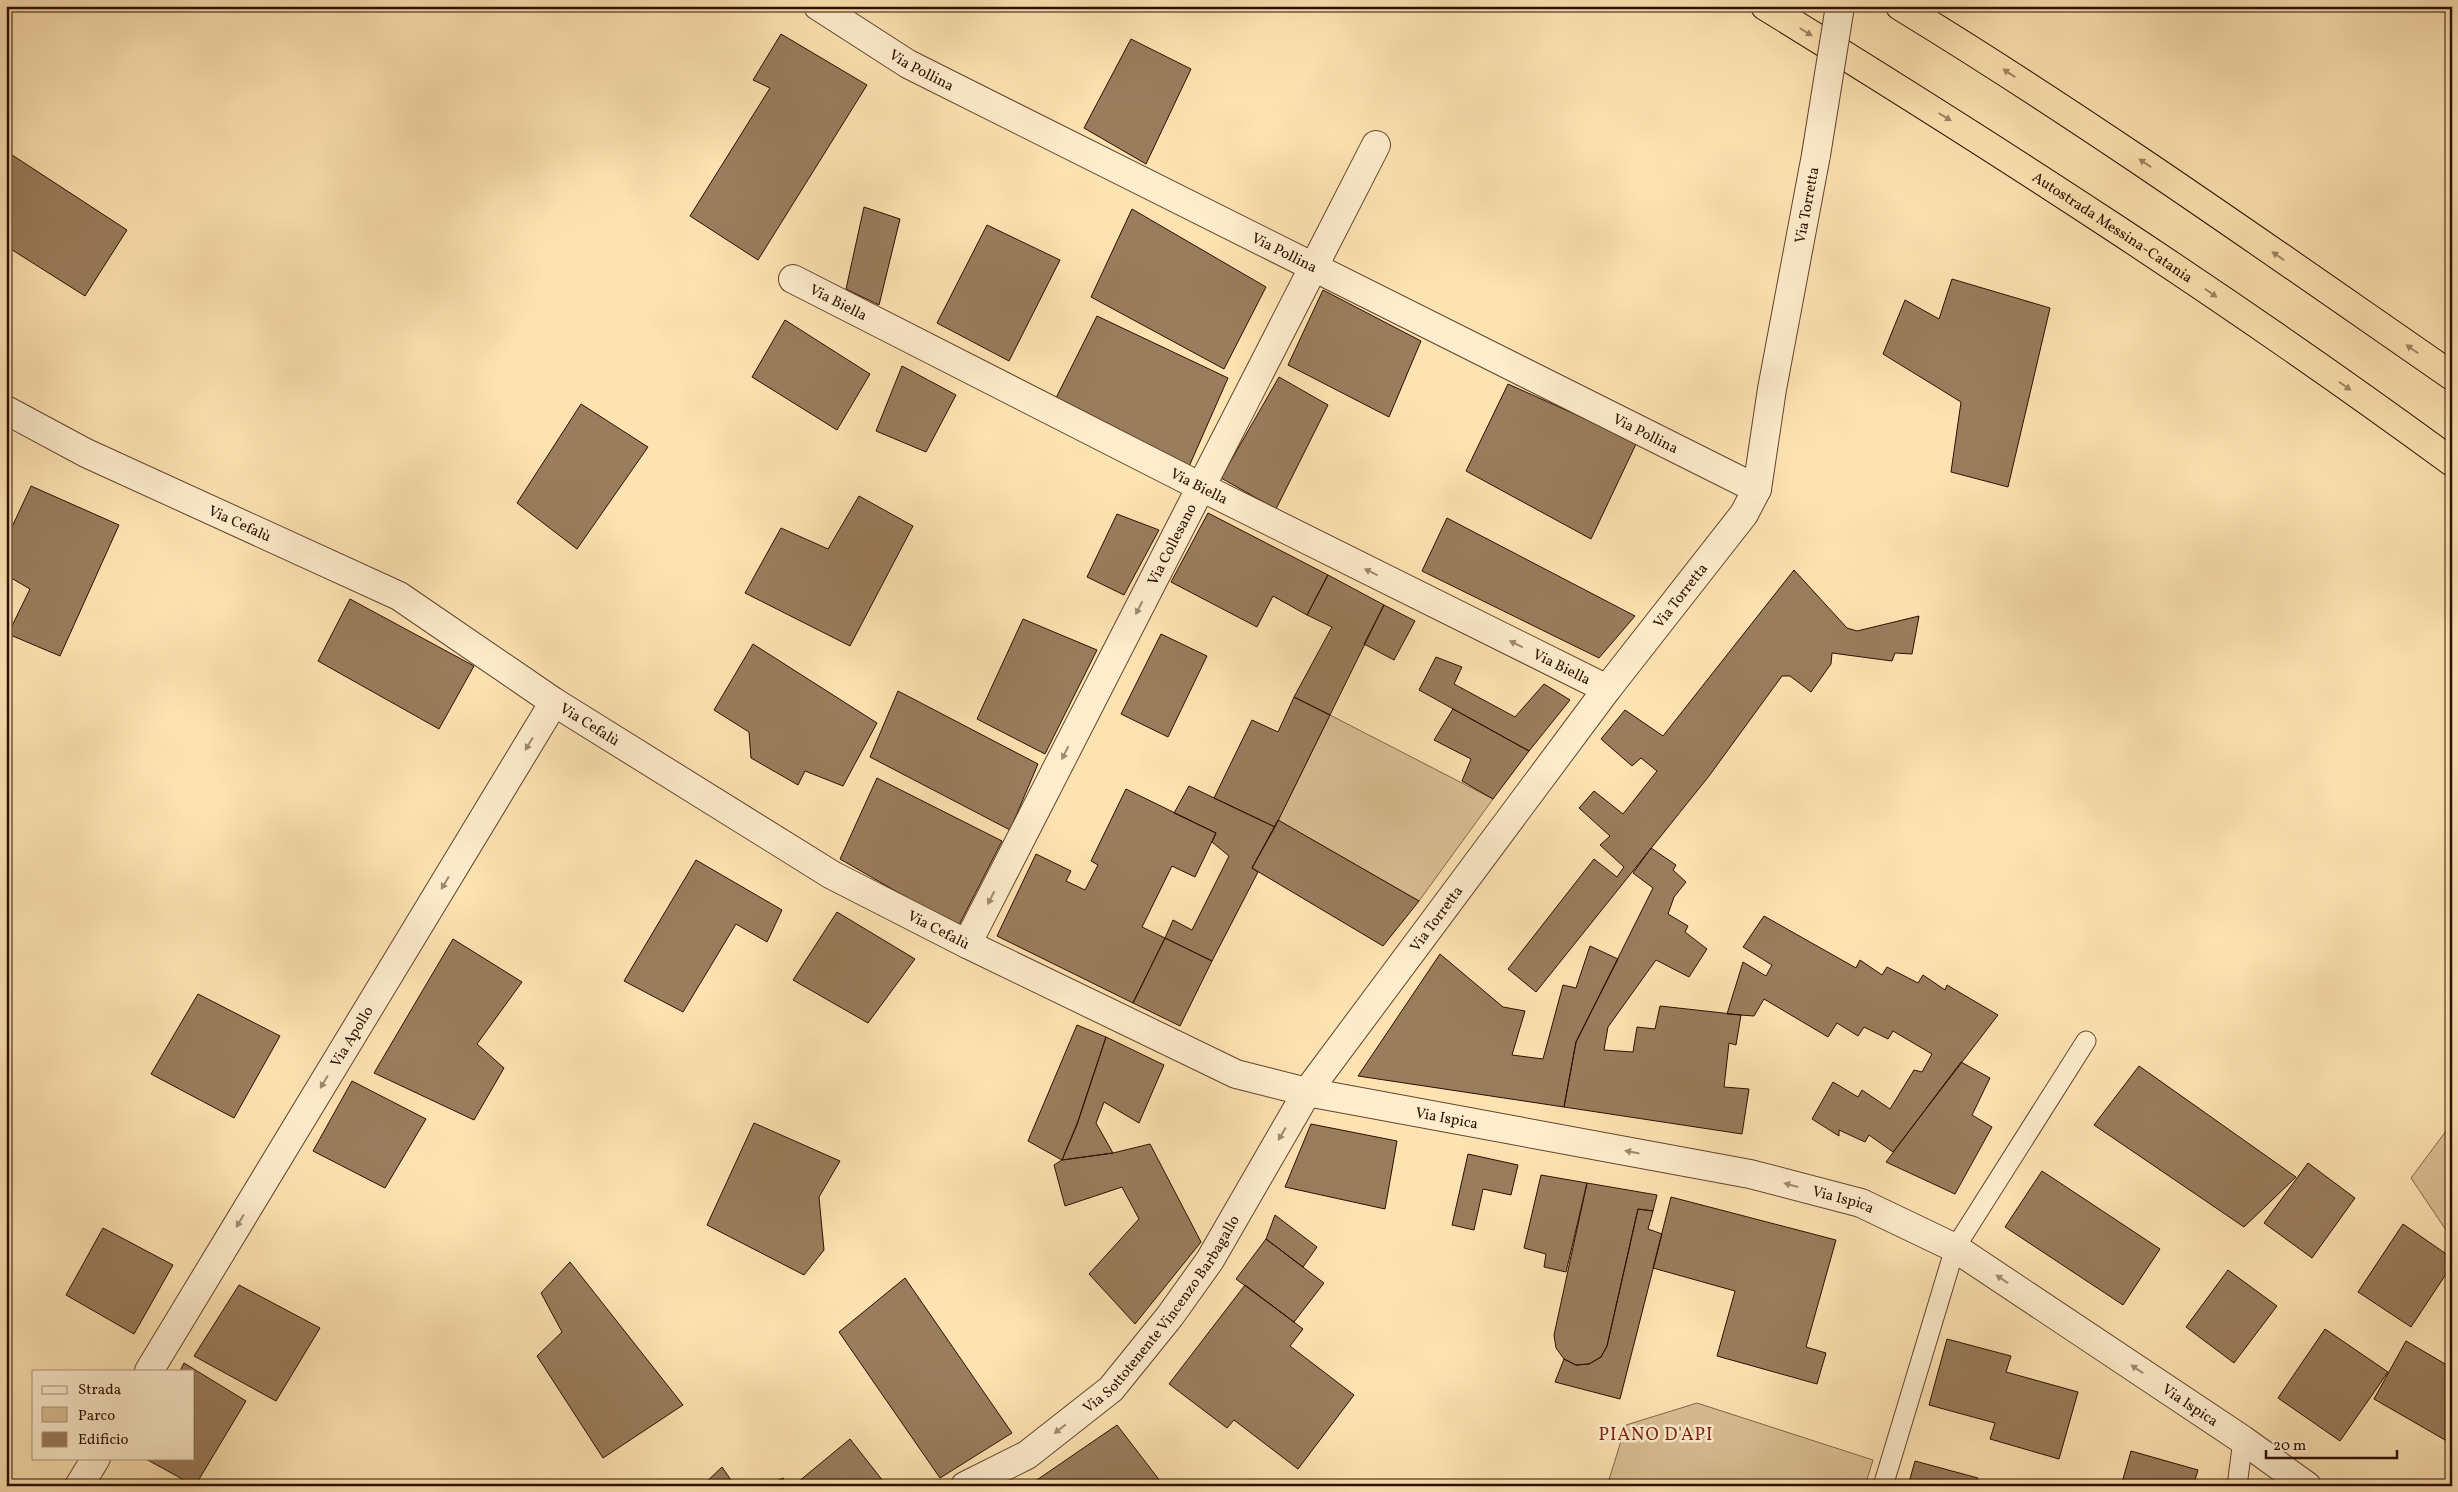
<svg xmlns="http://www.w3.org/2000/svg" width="2458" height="1492" font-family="Vollkorn,serif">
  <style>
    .green { fill: #dabf94; stroke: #84664a }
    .building { fill: #9a7d5d; stroke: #2d0e00 }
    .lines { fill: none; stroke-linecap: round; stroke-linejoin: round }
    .service-casing { stroke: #61432c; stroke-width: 21 }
    .minor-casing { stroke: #61432c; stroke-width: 30 }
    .tertiary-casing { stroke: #61432c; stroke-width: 30 }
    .motorway-casing { stroke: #2d0e00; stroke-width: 30 }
    .service { stroke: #feedcd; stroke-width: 19 }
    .minor { stroke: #feedcd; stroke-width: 28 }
    .tertiary { stroke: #feedcd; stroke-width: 28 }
    .motorway { stroke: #fee3b2; stroke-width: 28 }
    .tertiary-bridge-casing { stroke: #61432c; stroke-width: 30; stroke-linecap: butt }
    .tertiary-bridge { stroke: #feedcd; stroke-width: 28 }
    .oneway { fill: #a08362 }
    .oneway2 { fill: #a08971 }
    .labels { text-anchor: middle; stroke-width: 5; stroke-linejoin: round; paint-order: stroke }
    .street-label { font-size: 15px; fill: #2d0e00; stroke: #feedcd }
    .quarter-label { font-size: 18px; letter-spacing: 1px; fill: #7a1f14; stroke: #feedcd }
  </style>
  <rect width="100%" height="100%" fill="#fee3b2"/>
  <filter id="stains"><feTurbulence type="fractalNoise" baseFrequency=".004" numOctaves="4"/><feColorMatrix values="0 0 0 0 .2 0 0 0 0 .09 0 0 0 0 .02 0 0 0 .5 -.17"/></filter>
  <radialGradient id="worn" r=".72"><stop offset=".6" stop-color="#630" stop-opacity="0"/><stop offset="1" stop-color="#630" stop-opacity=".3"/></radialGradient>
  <path class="green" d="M1330,715l163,84 -74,102 -141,-81z
    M2452,1123v116l-41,-61z
    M1697,1403l176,57 -8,26h-258l19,-61z"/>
  <path class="building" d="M781,34l86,51 -109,175 -68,-44 80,-128 -17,-8z
    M1131,39l60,30 -45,95 -62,-36z
    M6,151l121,79 -42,66 -79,-50z
    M864,207l36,12 -21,86 -33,-16z
    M1132,209l134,78 -42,82 -133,-72z
    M987,225l73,35 -51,101 -72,-38z
    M1952,279l98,29 -42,179 -57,-15 10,-70 -78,-48 22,-54 34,19z
    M1323,290l98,51 -32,76 -101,-52z
    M1097,316l131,62 -41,93 -133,-69z
    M785,320l85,54 -33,56 -85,-53z
    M902,366l54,29 -30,57 -50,-21z
    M1279,377l49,28 -52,104 -55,-31z
    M1508,384l129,58 -46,97 -125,-68z
    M581,404l67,43 -71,102 -60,-46z
    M31,486l88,39 -59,131 -52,-22 22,-45 -24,-14v-35z
    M859,496l54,30 -63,120 -105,-53 36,-65 47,21z
    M1208,513l120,62 -21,40 -34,-19 -16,31 -86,-45z
    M1117,514l42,16 -35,65 -37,-18z
    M1447,518l188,98 -36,42 -177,-87z
    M1794,570l53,58 10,3 62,-15 -7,38 -17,-1 -3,8 -60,-8 -1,11 -20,28 -21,-16h-8l-73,100 -173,216 -28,-23 86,-110 23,18 7,-10 -24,-22 10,-9 -31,-28 15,-17 29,23 34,-43 -16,-13 -9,8 -31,-27 24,-29 38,26z
    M1328,575l56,30 -54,110 -36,-18 38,-70 -25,-12z
    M350,599l124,67 -35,63 -121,-68z
    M1384,605l31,16 -21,39 -30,-16z
    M1023,619l74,31 -52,104 -68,-35z
    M1161,634l46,22 -39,81 -47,-23z
    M753,644l124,79 -34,63 -38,-15 -7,14 -47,-27 -2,-26 -35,-22z
    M1436,657l26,10 -8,17 61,33 29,-33 26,16 -41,51 -110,-61z
    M898,691l140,73 -28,66 -140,-73z
    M1294,697l36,18 -55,112 -61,-29 38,-78 26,12z
    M1453,709l76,42 -36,48 -31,-18 9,-22 -37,-19z
    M877,778l125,63 -44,86 -118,-68z
    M1189,786l86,41 -23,41 6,4 -46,89 -47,-23 8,-18 19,10 37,-74 -17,-14 4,-9 -42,-20z
    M1126,789l90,44 -21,44 -23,-11 -30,61 23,11 -32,65 -136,-67 39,-82 35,17 -5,10 19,9 13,-25 -7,-4z
    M1278,820l141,81 -36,45 -131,-78z
    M1651,848l25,17 -3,5 13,12 -12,15 -6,17 20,12 -3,6 22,17 -18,28 -33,-17 -48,67 -4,23 29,2 4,-25 18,2 5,-23 81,9 -5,30 -7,-2 -5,44 25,2 -7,45 -178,-27 12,-65 77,-154 -20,-15z
    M696,860l86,50 -15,32 -31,-18 -53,88 -59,-31z
    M837,912l78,47 -47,64 -75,-43z
    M1764,916l92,52 4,-8 22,15 5,-8 31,16 5,-8 22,15 2,-5 51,30 -105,137 -24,-17 -4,7 -26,-12v6l-27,-17 21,-37 25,15 4,-7 28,19 24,-39 8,2 10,-18 -39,-23 -5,8 -24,-12 -6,9 -21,-13 -9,14 -64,-38 -10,17 -27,-2 16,-52 23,14 6,-11 -29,-18z
    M1165,938l47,23 -32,65 -47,-23z
    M453,939l69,43 -45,62 27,24 -30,52 -100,-47z
    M1590,946l28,13 -42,83 -12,65 -206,-31 82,-122 63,53 22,4 -13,44 31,4 20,-74 13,3z
    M198,994l82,42 -46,82 -83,-44z
    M1077,1025l29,12 -28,84 -16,39 -34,-19z
    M1106,1037l58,28 -25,58 -35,-21 -8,21 17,30 -51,7 15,-35z
    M1961,1062l29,16 -18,37 20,12 -37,67 -69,-32z
    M2139,1066l157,111 -52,50 -150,-102z
    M352,1081l74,38 -41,69 -72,-37z
    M754,1123l86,38 -21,36 5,53 -20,25 -97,-50z
    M1311,1124l86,17 -12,68 -100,-22z
    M1150,1144l51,98 -66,82 -46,-50 50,-55 -17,-32 -57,19 -11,-41 8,-5 51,-7z
    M1468,1154l50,11 -7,30 -28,-6 -9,41 -22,-5z
    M2308,1163l47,35 -43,60 -48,-35z
    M2042,1171l118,78 -37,56 -118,-78z
    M1541,1175l46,8 -21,89 -22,-5 2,-13 -22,-6z
    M1587,1183l70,12 -4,16 -15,-2 -31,137 -6,11 -12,7 -13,1 -12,-6 -8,-11 -2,-13z
    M1671,1197l165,43 -30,107 20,6 -9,31 -100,-28 18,-65 -82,-23z
    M1638,1209l15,2 -5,18 14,5 -42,165 -65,-17 9,-23 12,6 13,-1 12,-7 6,-11z
    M1275,1215l42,32 -14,20 -37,-28z
    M2403,1224l49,34v7l-41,62 -53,-35z
    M103,1228l70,37 -39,69 -68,-39z
    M1266,1239l58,44 -30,39 -58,-43z
    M570,1262l113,143 -80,53 -66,-102 25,-24 -21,-39z
    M2228,1270l49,36 -43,57 -48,-36z
    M905,1278l107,155 -72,45 -101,-146z
    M239,1285l81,43 -44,73 -82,-45z
    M1245,1285l58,44 -13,17 64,49 -56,74 -64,-49 -7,8 -58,-44z
    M2325,1329l63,43 -48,69 -62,-43z
    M1947,1339l64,17 -5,16 72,20 -19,67 -69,-20 5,-16 -66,-18z
    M2406,1341l46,27v76l-78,-45z
    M184,1363l62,38 -51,85 -51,-28h50v-87h-14z
    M1117,1425l47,61h-136z
    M850,1439l37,47h-86l-3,-4z
    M2131,1451l67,19 -5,16h-72z
    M1915,1461l63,17 -2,8h-68z
    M722,1467l13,19h-33z
    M783,1478l5,8h-22z"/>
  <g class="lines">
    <defs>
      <path id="service" d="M1883,1486l72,-238 131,-207
        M2237,1486l6,-46"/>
      <g id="minor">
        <path id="s1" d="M818,6l90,58 849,425"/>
        <path id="s2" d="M793,279l408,208 406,202"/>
        <path id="s3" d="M967,944l409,-799"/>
        <path id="s4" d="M149,1371l405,-669"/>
        <path d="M79,1486l17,-28"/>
      </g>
      <g id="tertiary">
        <path id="s5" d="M6,410l80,43 313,143 155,106 278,173 135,69 269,130 71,18 443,82 111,29 94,45 288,192 64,46"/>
        <path id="s6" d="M965,1486l62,-31 84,-66 59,-73 40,-56 97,-168 300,-403 137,-175 13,-25 15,-100 44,-234"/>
      </g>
      <g id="motorway">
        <path id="s7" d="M1765,6c234,144 465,293 687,456"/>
        <path d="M1900,6c190,116 370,244 552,370"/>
      </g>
    </defs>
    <use href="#service" class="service-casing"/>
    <use href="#minor" class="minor-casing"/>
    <use href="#tertiary" class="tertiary-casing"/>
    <use href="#motorway" class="motorway-casing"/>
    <use href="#service" class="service"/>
    <use href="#minor" class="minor"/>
    <use href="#tertiary" class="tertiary"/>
    <use href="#motorway" class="motorway"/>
    <defs>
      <path id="tertiary-bridge" d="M1816,155l24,-149"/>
    </defs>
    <use href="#tertiary-bridge" class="tertiary-bridge-casing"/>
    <use href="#tertiary-bridge" class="tertiary-bridge"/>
  </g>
  <defs><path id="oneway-solid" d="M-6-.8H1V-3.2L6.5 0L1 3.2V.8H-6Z" transform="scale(1.25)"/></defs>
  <g class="oneway">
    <use href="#oneway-solid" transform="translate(1806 32) rotate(32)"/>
    <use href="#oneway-solid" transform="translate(2009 73) rotate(-146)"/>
    <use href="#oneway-solid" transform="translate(1945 117) rotate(32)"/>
    <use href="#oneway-solid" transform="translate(2145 163) rotate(-146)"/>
    <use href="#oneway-solid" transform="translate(2278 256) rotate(-145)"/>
    <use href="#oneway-solid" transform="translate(2211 293) rotate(35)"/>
    <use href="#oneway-solid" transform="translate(2412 349) rotate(-145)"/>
    <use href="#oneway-solid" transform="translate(2345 386) rotate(35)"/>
  </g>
  <g class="oneway2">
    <use href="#oneway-solid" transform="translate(1371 572) rotate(-154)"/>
    <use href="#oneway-solid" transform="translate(1139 608) rotate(117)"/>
    <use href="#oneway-solid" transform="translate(1516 644) rotate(-154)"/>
    <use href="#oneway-solid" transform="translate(529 744) rotate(121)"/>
    <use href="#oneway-solid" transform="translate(1065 753) rotate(117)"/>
    <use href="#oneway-solid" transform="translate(445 883) rotate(121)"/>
    <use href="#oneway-solid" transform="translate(991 898) rotate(117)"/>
    <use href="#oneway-solid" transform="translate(324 1082) rotate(121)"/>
    <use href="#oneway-solid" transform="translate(1282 1134) rotate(120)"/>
    <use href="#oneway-solid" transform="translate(1632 1152) rotate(-169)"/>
    <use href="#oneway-solid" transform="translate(1791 1185) rotate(-165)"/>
    <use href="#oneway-solid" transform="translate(240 1221) rotate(121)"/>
    <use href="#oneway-solid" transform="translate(2002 1279) rotate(-146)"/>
    <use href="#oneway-solid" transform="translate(2137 1369) rotate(-146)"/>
    <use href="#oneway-solid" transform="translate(1060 1429) rotate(142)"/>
  </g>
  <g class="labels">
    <g class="street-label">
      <text dy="5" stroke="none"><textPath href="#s1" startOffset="122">Via Pollina</textPath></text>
      <text dy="5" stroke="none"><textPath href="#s6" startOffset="1574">Via Torretta</textPath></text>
      <text dy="5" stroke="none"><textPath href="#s7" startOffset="412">Autostrada Messina-Catania</textPath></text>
      <text dy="5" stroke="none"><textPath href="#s1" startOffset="528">Via Pollina</textPath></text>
      <text dy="5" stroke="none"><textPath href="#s2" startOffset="51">Via Biella</textPath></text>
      <text dy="5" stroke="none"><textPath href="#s1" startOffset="932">Via Pollina</textPath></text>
      <text dy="5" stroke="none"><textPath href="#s2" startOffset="456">Via Biella</textPath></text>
      <text dy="5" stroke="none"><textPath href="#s5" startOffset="260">Via Cefalù</textPath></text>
      <text dy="5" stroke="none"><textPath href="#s3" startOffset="449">Via Collesano</textPath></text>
      <text dy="5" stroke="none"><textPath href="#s6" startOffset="1154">Via Torretta</textPath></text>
      <text dy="5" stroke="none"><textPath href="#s2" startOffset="861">Via Biella</textPath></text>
      <text dy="5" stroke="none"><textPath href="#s5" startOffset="665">Via Cefalù</textPath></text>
      <text dy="5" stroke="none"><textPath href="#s6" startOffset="749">Via Torretta</textPath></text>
      <text dy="5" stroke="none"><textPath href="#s5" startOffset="1070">Via Cefalù</textPath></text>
      <text dy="5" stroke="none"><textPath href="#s4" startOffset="391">Via Apollo</textPath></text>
      <text dy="5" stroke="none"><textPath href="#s5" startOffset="1616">Via Ispica</textPath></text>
      <text dy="5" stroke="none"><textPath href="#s5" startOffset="2021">Via Ispica</textPath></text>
      <text dy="5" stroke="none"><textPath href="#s6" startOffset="266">Via Sottotenente Vincenzo Barbagallo</textPath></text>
      <text dy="5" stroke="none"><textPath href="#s5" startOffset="2426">Via Ispica</textPath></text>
    </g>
    <g class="quarter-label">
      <text x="1656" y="1440">PIANO D'API</text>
    </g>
  </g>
  <rect width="2458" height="1492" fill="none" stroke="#fee3b2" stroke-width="25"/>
  <rect x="8" y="8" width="2443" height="1477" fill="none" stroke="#2d0e00" stroke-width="2.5"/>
  <rect x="12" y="12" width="2433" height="1467" fill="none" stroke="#2d0e00"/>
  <rect x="32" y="1370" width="162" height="90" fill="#feedcd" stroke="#aa947b"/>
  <rect x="42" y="1386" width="25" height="8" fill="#feedcd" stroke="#aa947b"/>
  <text x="78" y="1394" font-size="15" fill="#2d0e00">Strada</text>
  <rect x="42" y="1407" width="25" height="15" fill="#dabf94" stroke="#aa947b"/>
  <text x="78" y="1420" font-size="15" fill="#2d0e00">Parco</text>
  <rect x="42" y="1432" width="25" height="15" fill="#9a7d5d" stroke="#aa947b"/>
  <text x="78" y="1444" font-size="15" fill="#2d0e00">Edificio</text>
  <path d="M2266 1450v8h131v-8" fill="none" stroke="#2d0e00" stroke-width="2.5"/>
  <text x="2273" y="1450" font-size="15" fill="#2d0e00" stroke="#feedcd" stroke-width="4" paint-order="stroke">20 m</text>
  <rect width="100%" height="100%" filter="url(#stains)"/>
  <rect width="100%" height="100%" fill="url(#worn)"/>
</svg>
